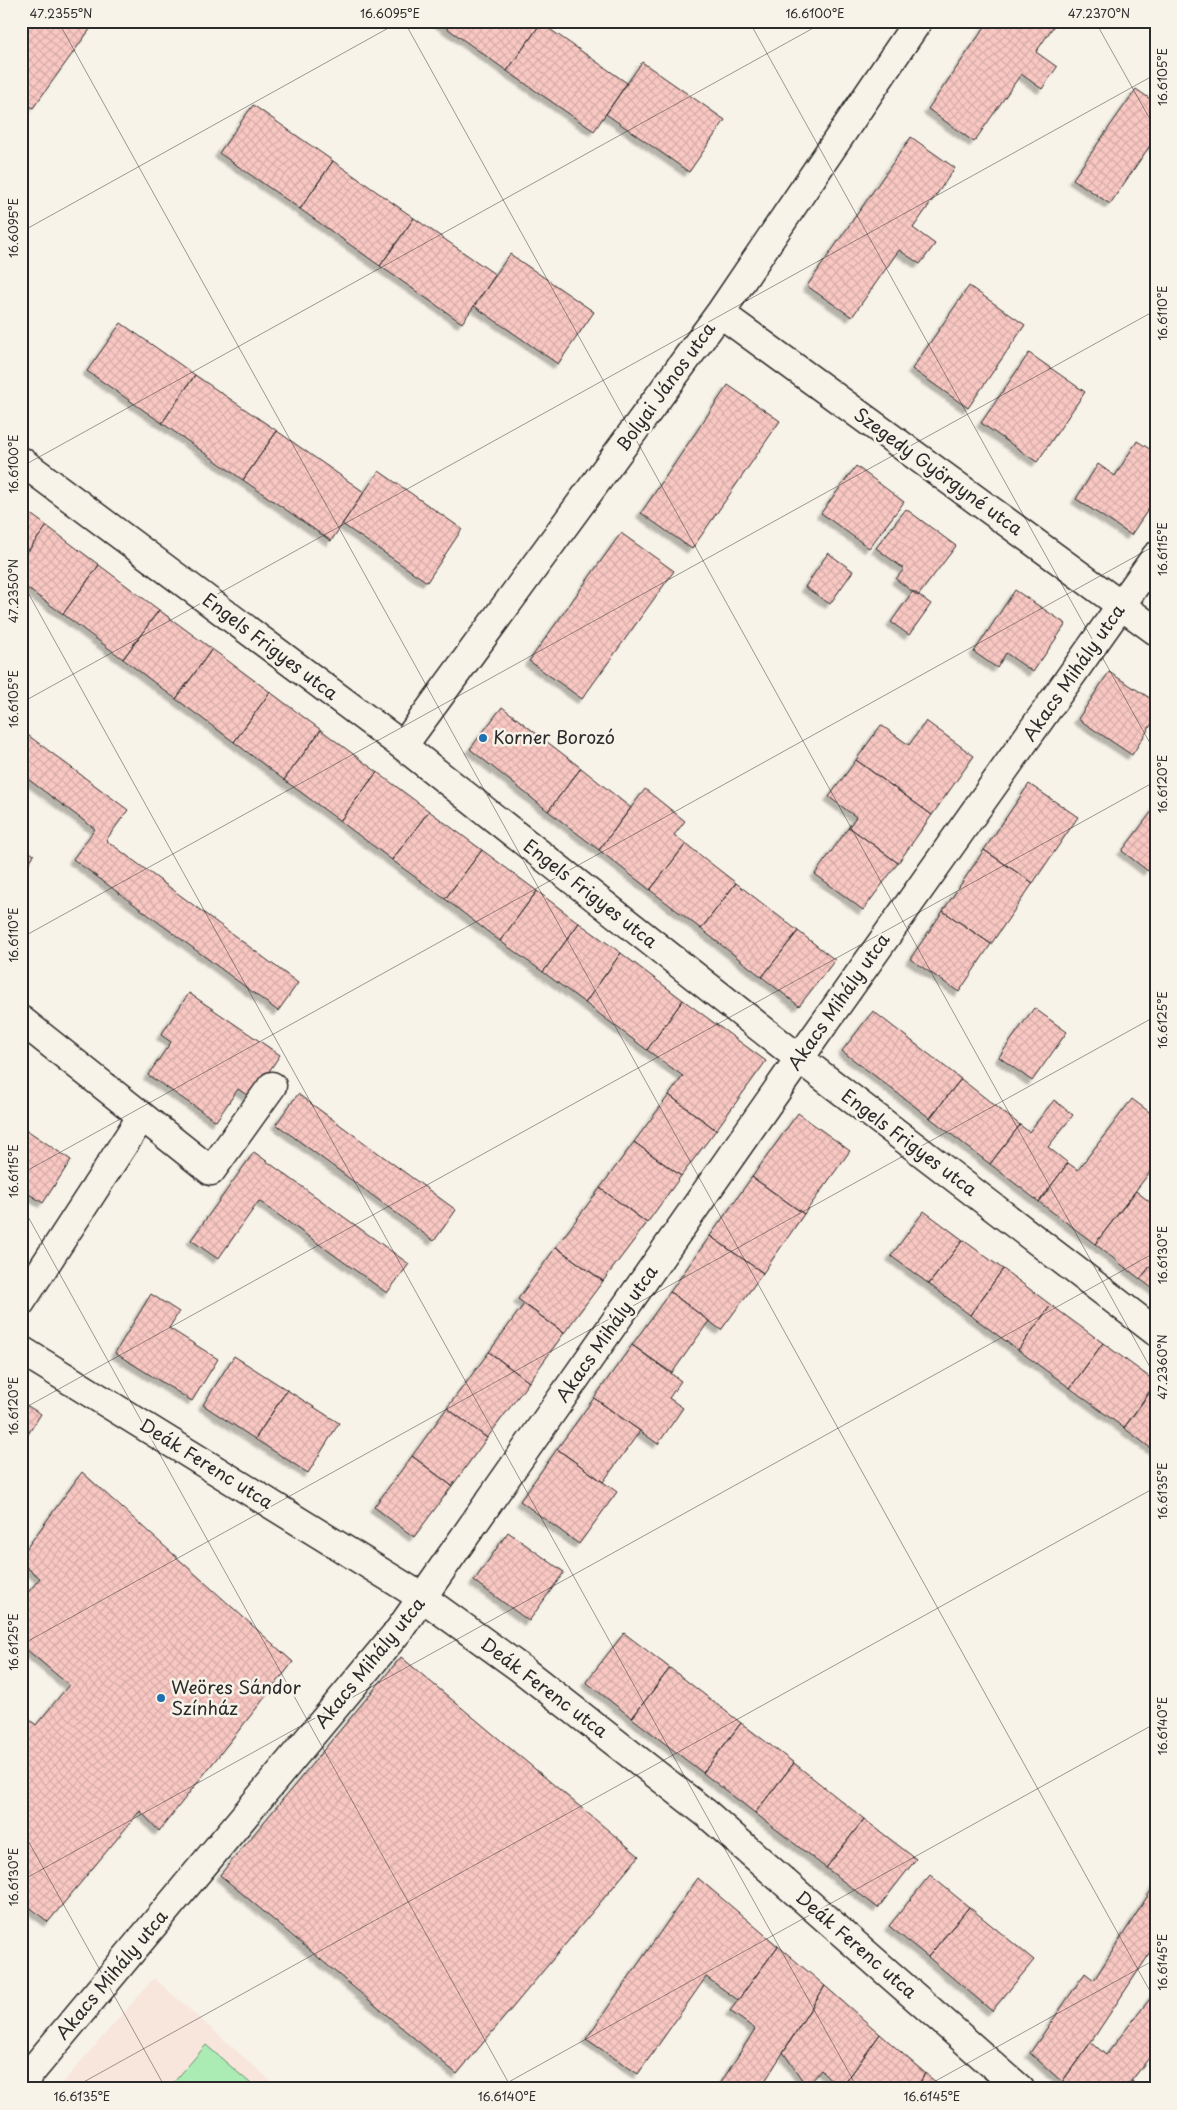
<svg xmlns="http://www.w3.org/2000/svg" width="1177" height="2110" font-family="'Playpen Sans',sans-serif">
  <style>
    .built { fill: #f8e6dd }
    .green { fill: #abecb5; stroke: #6b8c70 }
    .building { fill: url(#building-cross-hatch); stroke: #2b2b2b; filter: url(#shadow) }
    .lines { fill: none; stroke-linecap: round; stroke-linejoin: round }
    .minor-casing { stroke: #2b2b2b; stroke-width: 31 }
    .minor { stroke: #f7f3e8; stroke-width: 28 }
    .ticks { fill: none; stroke: #2b2b2b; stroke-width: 1; stroke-opacity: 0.45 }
    .poi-dot { fill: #1f6fb2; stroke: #f7f3e8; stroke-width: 2 }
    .labels { text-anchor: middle; stroke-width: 5; stroke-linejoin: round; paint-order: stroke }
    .street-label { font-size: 18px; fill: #2b2b2b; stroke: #f7f3e8 }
    .poi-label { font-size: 18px; fill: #2b2b2b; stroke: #f7f3e8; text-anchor: start }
    .neatline { fill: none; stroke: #2b2b2b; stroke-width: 2 }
    .ticks-label { font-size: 12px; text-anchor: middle; fill: #2b2b2b }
  </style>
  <defs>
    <pattern id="building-cross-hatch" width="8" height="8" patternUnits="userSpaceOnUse" patternTransform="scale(1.25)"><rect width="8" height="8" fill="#f9c8c3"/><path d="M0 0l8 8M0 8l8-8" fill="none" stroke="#d6aca8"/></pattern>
    <filter id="shadow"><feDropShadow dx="-4.5" dy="4.5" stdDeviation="1" flood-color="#0004"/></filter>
  </defs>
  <rect width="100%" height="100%" fill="#f7f3e8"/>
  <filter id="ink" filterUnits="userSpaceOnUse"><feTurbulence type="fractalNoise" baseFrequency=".02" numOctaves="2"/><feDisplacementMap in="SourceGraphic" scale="10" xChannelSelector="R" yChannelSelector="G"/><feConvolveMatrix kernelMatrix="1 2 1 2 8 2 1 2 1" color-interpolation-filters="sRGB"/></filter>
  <g filter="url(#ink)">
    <path class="built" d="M154,1978l126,111h-223z"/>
    <path class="green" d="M206,2045l51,44h-89z"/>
    <path class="building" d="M21,21h75l-63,87 -12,-8z
      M437,21h101l3,2 -34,48z
      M989,21h68l-21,31 21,15 -15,22 -21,-15 -47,68 -46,-33z
      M541,23l86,60 -33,48 -87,-60z
      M642,62l83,58 -36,52 -83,-58z
      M1136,89l20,14v45l-5,-4 -41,60 -37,-25z
      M253,105l80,56 -33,48 -81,-56z
      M911,137l44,31 -42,60 22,16 -15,20 -21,-14 -47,67 -45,-31z
      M333,161l81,57 -34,48 -80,-57z
      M414,218l82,57 -34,48 -82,-57z
      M510,254l84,58 -36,52 -84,-58z
      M969,286l56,39 -57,83 -56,-39z
      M121,323l74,52 -33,48 -75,-52z
      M1029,353l56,39 -48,70 -56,-39z
      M195,375l82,56 -34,49 -81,-57z
      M728,385l52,36 -88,128 -51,-36z
      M277,431l87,61 -33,49 -88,-61z
      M1137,441l19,12v45l-25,37 -55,-36 22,-35 17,12z
      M856,466l48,36 -35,46 -48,-35z
      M379,471l83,58 -35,53 -85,-58z
      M21,507l26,19 -26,34z
      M906,509l50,37 -38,50 -22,-17 8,-10 -28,-21z
      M47,526l52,39 -36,49 -42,-30v-24z
      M621,533l53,38 -92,128 -53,-38z
      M828,553l25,18 -23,33 -25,-17z
      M99,565l60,45 -36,49 -60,-45z
      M1015,590l51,34 -33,48 -27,-19 -9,15 -23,-16z
      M913,591l18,13 -22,31 -18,-13z
      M159,610l53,39 -36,50 -53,-40z
      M212,649l58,43 -36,50 -58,-43z
      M1109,672l47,30v15l-24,38 -54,-36z
      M270,692l51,38 -37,50 -50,-38z
      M502,707l79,61 -33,43 -78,-62z
      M926,721l48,35 -42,59 -76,-55 25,-35 28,20z
      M21,730l107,80 -22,30 192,143 -20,28 -205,-152 22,-30 -74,-55z
      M321,730l56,42 -37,49 -56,-41z
      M856,760l76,55 -34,48 -49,-36 7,-10 -27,-20z
      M581,768l50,40 -32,42 -51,-39z
      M377,772l52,39 -37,49 -52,-39z
      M1029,784l49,33 -45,66 -49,-33z
      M645,789l40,32 -11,14 12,9 -36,46 -51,-40z
      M1156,806v53l-8,12 -26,-20z
      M429,811l53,39 -37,49 -53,-39z
      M849,827l49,36 -35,47 -48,-36z
      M686,844l50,39 -35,46 -51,-39z
      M21,846l13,9 -13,19z
      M482,850l55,41 -37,50 -55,-42z
      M984,850l49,33 -42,61 -48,-33z
      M736,883l62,48 -36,46 -61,-48z
      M537,891l42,32 -36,49 -43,-31z
      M943,911l48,33 -32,48 -49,-33z
      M579,923l42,30 -36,50 -42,-31z
      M798,931l37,29 -36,46 -37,-29z
      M621,953l62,47 -36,50 -62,-47z
      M189,993l91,62 -29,43 -13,-9 -22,32 -68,-46 23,-33 -10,-7z
      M683,1000l83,61 -50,69 -47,-35 14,-19 -36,-26z
      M1034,1008l33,24 -35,49 -33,-24z
      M873,1011l88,68 -31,39 -88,-67z
      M961,1079l59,46 -30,39 -60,-46z
      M298,1094l158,116 -22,31 -158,-117z
      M669,1095l47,35 -35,46 -47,-34z
      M1132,1099l24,18v47l-61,80 -56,-42 29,-39 10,7z
      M1054,1100l19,15 -25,32 20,16 -29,39 -49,-38 30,-39 9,7z
      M798,1113l52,38 -46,63 -52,-37z
      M21,1126l50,34 -28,43 -14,-9 -8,13z
      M634,1142l47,34 -34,47 -47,-35z
      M254,1152l155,112 -22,29 -128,-92 -41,58 -27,-19z
      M752,1177l52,37 -41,59 -53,-37z
      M600,1188l47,35 -44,58 -47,-34z
      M1136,1191l20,16v52l-16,20 -45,-35z
      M924,1211l39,29 -34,44 -38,-28z
      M710,1236l53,37 -42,57 -51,-38z
      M963,1240l40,29 -33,46 -41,-31z
      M556,1247l47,34 -39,52 -46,-34z
      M1156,1259v32l-16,-12z
      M1003,1269l48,36 -33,45 -48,-35z
      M670,1292l39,29 -37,52 -40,-28z
      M151,1294l28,18 -10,16 49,31 -26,42 -77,-48z
      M524,1304l40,29 -35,49 -40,-30z
      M1051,1305l52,38 -33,45 -52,-38z
      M1103,1343l53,39 -32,46 -54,-40z
      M632,1345l49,36 -12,17 14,10 -25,36 -64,-46z
      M489,1352l40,30 -42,56 -40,-30z
      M234,1356l53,34 -32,49 -52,-34z
      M1156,1384v68l-32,-24z
      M287,1390l52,33 -31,50 -53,-34z
      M594,1398l46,33 -37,51 -46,-33z
      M21,1402l20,12 -18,28 -2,-1z
      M447,1408l40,30 -35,48 -40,-30z
      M557,1449l60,43 -38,52 -59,-43z
      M412,1456l40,30 -38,51 -40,-30z
      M82,1472l211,190 -134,169 -19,-20 -92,111 -27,-22v-188l15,13 33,-40 -48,-40v-44l19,-23 -19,-15v-7z
      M508,1532l56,40 -35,49 -55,-40z
      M624,1633l46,35 -38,50 -46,-36z
      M401,1657l238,199 -182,218 -237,-199z
      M670,1668l71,55 -38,50 -71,-55z
      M741,1723l53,40 -39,50 -52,-40z
      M794,1763l70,56 -38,49 -71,-55z
      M864,1819l52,40 -38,49 -52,-40z
      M930,1875l39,32 -41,50 -39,-31z
      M698,1878l80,68 -40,54 -32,-23 -68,97 -52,-35z
      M1156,1883v61l-65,98 -29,40 -32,-29 55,-80 9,7z
      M969,1907l65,53 -42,51 -64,-54z
      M778,1946l47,40 -65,103h-43l38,-60 -25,-18z
      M825,1986l55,48 -39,55 -20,-19 -14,17 -24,-35z
      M1156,1991v58l-31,40h-55l-8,-7 29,-40 15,13z
      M880,2034l45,39 -8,16h-76z
      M925,2073l19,16h-27z
      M1132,2081l9,8h-16z"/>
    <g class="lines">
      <defs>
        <path id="minor" d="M720,313l436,318
          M21,461l382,285 384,303 369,283
          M403,746l317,-433 198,-292
          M21,1020l190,151 61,-85
          M21,1302l121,-186
          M21,1350l402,248 97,70 187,146 313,275
          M21,2084l379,-455 399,-570 357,-503"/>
      </defs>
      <use href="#minor" class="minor-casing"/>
      <use href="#minor" class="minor"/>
    </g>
  </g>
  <path class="ticks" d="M58,21l1098,1981M404,21l752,1357M749,21l407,733M1095,21l61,109M21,232l380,-211M21,467l805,-446M21,580l837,1509M21,703l1135,-629M21,938l1135,-628M21,1174l1135,-629M21,1204l491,885M21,1410l1135,-629M21,1645l1135,-629M21,1828l145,261M21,1881l1135,-629M71,2089l1085,-602M496,2089l660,-366M921,2089l235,-130"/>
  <g class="poi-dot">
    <circle cx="483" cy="738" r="5"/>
    <circle cx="161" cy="1698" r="5"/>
  </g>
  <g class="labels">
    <g class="street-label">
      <text transform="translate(666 387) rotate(-54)" y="6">Bolyai János utca</text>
      <text transform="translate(938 472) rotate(36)" y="6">Szegedy Györgyné utca</text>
      <text transform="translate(270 647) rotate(37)" y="6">Engels Frigyes utca</text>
      <text transform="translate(1074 673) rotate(-55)" y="6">Akacs Mihály utca</text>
      <text transform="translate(590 894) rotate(38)" y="6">Engels Frigyes utca</text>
      <text transform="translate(839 1002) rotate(-55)" y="6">Akacs Mihály utca</text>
      <text transform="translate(909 1143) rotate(37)" y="6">Engels Frigyes utca</text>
      <text transform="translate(607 1334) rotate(-55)" y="6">Akacs Mihály utca</text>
      <text transform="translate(206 1464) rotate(32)" y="6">Deák Ferenc utca</text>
      <text transform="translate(370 1663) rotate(-51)" y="6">Akacs Mihály utca</text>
      <text transform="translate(544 1688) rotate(37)" y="6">Deák Ferenc utca</text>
      <text transform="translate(856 1945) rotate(41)" y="6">Deák Ferenc utca</text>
      <text transform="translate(112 1975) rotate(-50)" y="6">Akacs Mihály utca</text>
    </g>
    <g class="poi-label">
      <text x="493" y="744">Korner Borozó</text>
      <text x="171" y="1694">Weöres Sándor<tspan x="171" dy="21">Színház</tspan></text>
    </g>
  </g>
  <rect width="1177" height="2110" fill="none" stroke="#f7f3e8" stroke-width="55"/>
  <rect x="28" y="28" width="1122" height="2054" class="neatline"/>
  <g class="ticks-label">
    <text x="61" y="18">47.2355°N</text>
    <text x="390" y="18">16.6095°E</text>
    <text x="815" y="18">16.6100°E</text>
    <text x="1099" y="18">47.2370°N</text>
    <text transform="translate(1163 77) rotate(-90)" y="4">16.6105°E</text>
    <text transform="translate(14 228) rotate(-90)" y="4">16.6095°E</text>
    <text transform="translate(1163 313) rotate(-90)" y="4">16.6110°E</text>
    <text transform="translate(14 464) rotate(-90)" y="4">16.6100°E</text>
    <text transform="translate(1163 549) rotate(-90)" y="4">16.6115°E</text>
    <text transform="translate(14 591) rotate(-90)" y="4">47.2350°N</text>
    <text transform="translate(14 699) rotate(-90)" y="4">16.6105°E</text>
    <text transform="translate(1163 784) rotate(-90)" y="4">16.6120°E</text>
    <text transform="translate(14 935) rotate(-90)" y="4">16.6110°E</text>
    <text transform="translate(1163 1020) rotate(-90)" y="4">16.6125°E</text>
    <text transform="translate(14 1171) rotate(-90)" y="4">16.6115°E</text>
    <text transform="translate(1163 1255) rotate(-90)" y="4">16.6130°E</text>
    <text transform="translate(1163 1367) rotate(-90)" y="4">47.2360°N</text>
    <text transform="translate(14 1406) rotate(-90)" y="4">16.6120°E</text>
    <text transform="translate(1163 1491) rotate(-90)" y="4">16.6135°E</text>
    <text transform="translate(14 1642) rotate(-90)" y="4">16.6125°E</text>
    <text transform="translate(1163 1726) rotate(-90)" y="4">16.6140°E</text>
    <text transform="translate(14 1877) rotate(-90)" y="4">16.6130°E</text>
    <text transform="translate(1163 1962) rotate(-90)" y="4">16.6145°E</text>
    <text x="82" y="2101">16.6135°E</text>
    <text x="507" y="2101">16.6140°E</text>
    <text x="932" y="2101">16.6145°E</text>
  </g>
</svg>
